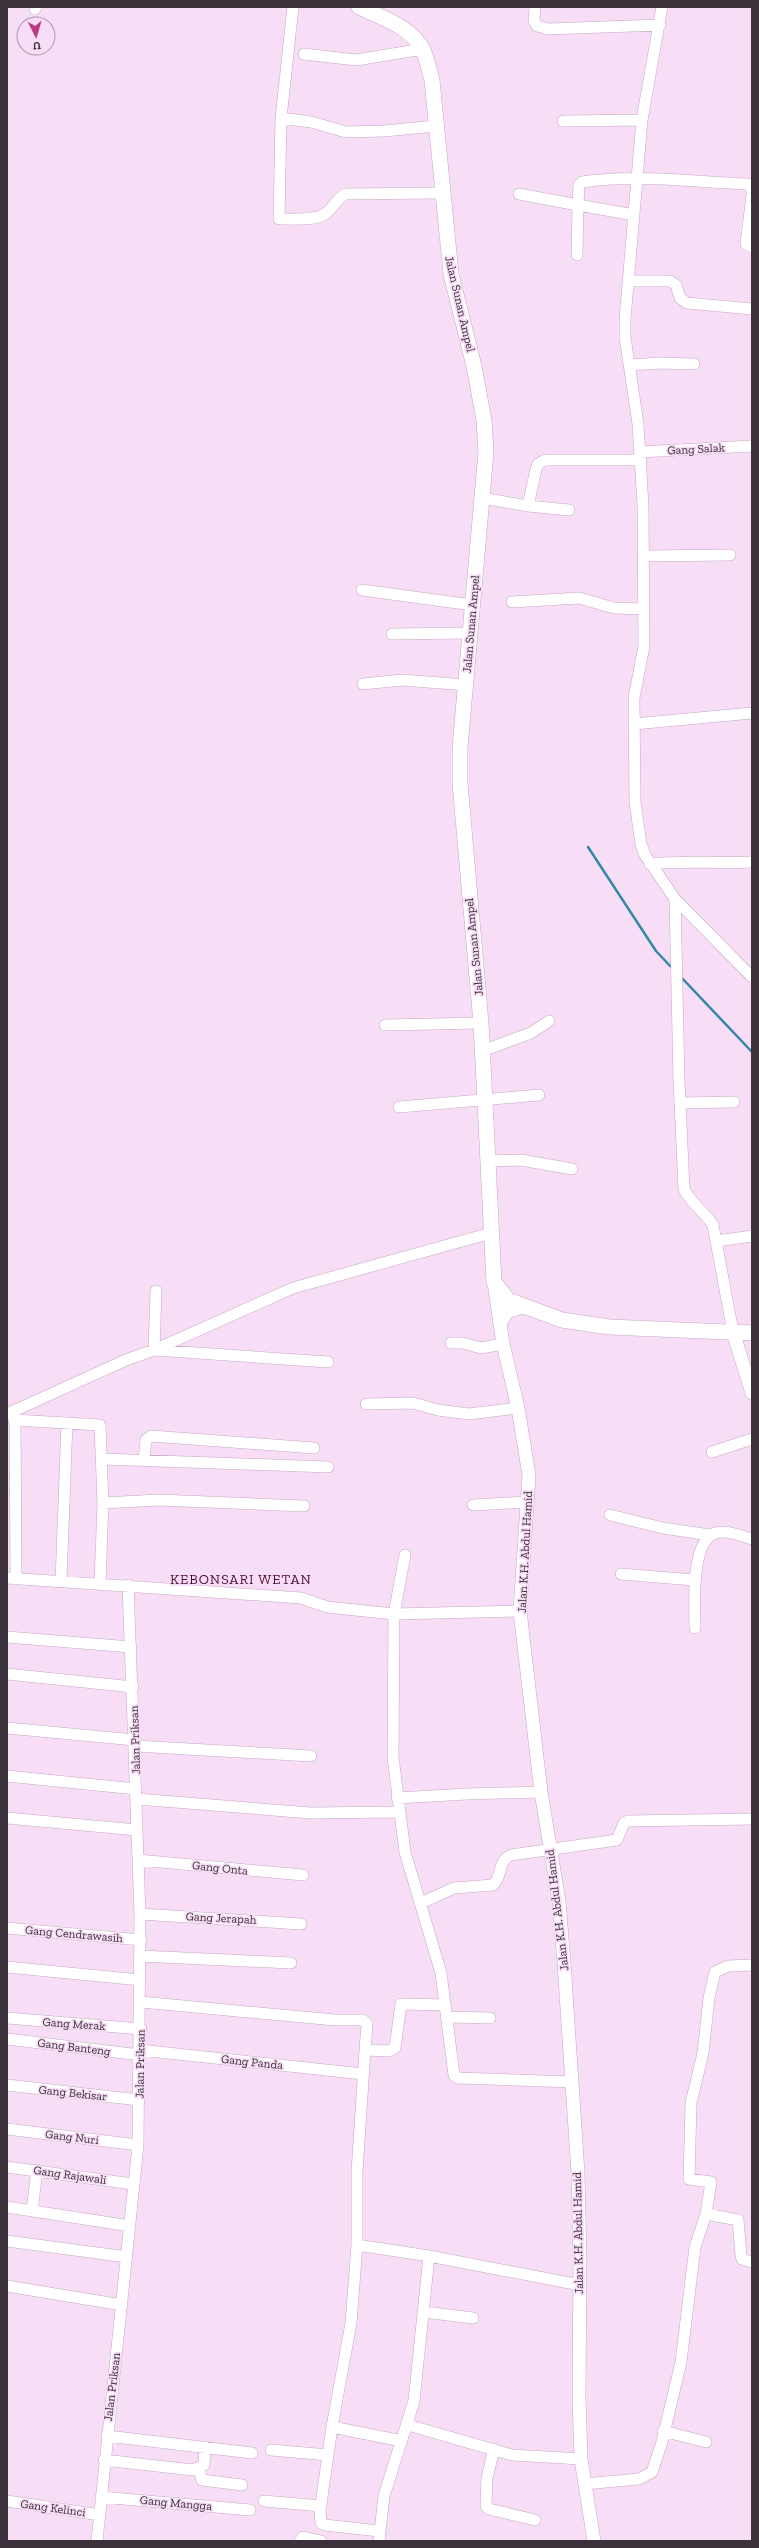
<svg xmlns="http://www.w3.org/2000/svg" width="759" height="2548" font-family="'Zilla Slab',serif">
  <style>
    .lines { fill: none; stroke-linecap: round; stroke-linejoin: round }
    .stream { stroke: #3389a6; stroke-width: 2.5 }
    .minor-casing { stroke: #c4aac2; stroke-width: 12 }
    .tertiary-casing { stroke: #c4aac2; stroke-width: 14 }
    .secondary-casing { stroke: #c4aac2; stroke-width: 16 }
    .minor { stroke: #fff; stroke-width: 11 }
    .tertiary { stroke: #fff; stroke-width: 13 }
    .secondary { stroke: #fff; stroke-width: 15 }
    .labels { text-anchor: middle; stroke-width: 3.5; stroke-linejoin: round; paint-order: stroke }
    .street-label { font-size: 12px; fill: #3b313a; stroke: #f7ddf6 }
    .quarter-label { font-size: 14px; letter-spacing: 1px; fill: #4b0c30; stroke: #f7ddf6 }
  </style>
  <rect width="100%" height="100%" fill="#f7ddf6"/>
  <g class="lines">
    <path class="stream" d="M588,847l68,104 16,17
      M681,977l71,75"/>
    <defs>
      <path id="minor" d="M293,7l-12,111 -2,101c13,0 35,2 46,-5 8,-6 12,-15 20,-20l96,-1
        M535,7l-1,14 3,5 11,3 112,-4
        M662,7l-20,113 -17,199v18l13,87 5,81 1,141 -10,52 1,104 6,42 4,11 30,44 4,181 5,109c6,14 21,23 29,36l20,107
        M35,9l1,-2
        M304,54l52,6 67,-11
        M281,118l30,4 35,10 38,-1 52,-5
        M563,121l79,-1
        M519,194l59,11 -1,50
        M752,195l-6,49 6,3
        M634,215l-56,-10 1,-20 3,-3c54,-8 111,0 166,2l4,6
        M628,281h42l6,4 4,13 7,5 65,6
        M630,365l30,-2 34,1
        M640,452l112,-6
        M482,498l46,8 8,-37 2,-5 7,-4h96
        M528,506l41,4
        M644,556l86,-1
        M362,590l110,15
        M512,602l67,-4 35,10 30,1
        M392,634l77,-1
        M363,684l39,-4 64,5
        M634,724l118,-11
        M650,864c34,-4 68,0 102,-2
        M675,899l77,78
        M385,1025l96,-2
        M482,1051l49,-18 18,-12
        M681,1103l53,-1
        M399,1107l140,-12
        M488,1161l33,-1 51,9
        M717,1241l35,-5
        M156,1291l-2,59 174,12
        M451,1343h12l18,5 22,-4
        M366,1404l47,-1 25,7 31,4 49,-6
        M7,1414l119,-54 28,-10 139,-62 198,-55
        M15,1414l1,165
        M14,1420l86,5 3,78 -3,80
        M712,1452l40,-13
        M103,1459l225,8
        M144,1460l2,-20 5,-4 163,12
        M103,1503l56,-3 145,6
        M473,1505l56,-3
        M610,1515l53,13 47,7
        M405,1555l-11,59 -1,143 12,95 36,121 13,102 4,3 114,4
        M621,1574l73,6
        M7,1578l294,20 26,9 67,7 126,-3
        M61,1582l6,-159
        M695,1628c0,-22 -4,-77 15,-92 11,-9 31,0 42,3
        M7,1637l124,10
        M7,1674l126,13
        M7,1728l128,12
        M135,1746l176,10
        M7,1776l129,13
        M397,1798l70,-4 74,-2
        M137,1799l174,14 87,-1
        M7,1818l130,12
        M138,1860l165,15
        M421,1903l33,-15 39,-3c10,-9 4,-24 18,-30l106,-15 7,-17 4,-2 124,-2
        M140,1914l161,10
        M7,1928l134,12
        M140,1956l151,7
        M7,1967l133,13
        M141,2002l194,18h28l4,4 -2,26
        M447,2017l43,1
        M7,2018l134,11
        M7,2039l133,16
        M140,2050l223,24
        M7,2085l132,15
        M7,2129l131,16
        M7,2167l126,17
        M7,2207l123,19
        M32,2211l5,-41
        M706,2214l5,-32 -22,-3 2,-76 12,-50 6,-55 6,-26 13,-6 24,-1
        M7,2241l120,16
        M357,2245l72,11 151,29
        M7,2286l115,19
        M424,2312l49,6
        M408,2425l104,30 69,4
        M332,2427l70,14
        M663,2431l43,11
        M107,2436l145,17
        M494,2449l-7,29 -1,28 3,3 46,11
        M271,2450l57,5
        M104,2460l89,10 11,-5 1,-18
        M199,2469l3,11 40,5
        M584,2484l55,-5 13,-7 10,-30 19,-80 14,-115 11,-33 32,6 3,35 1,4 10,3
        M101,2497l149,13
        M7,2501l93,14
        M264,2501l57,5
        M379,2531l-54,-6 -4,-2 -1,-12 12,-84 19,-104 6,-78v-73l8,-122 24,1 6,-3 6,-44 44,1
        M97,2541l41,-396 2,-231 -12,-329
        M300,2541l3,-4 18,4
        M379,2541l5,-45 30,-95 15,-145"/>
      <path id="tertiary" d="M494,1282l9,62 15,64 11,67 -9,136 21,181 18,109 5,62 14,210 2,85 -1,140 2,61 13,82
        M500,1323l7,-11 15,-5
        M733,1332l19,61"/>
      <path id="secondary" d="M359,7c21,10 53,20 64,43 4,9 6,20 9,30l19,194 23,92 10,54 2,32 -26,295v36l21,240 13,259 14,18 54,20 47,7 143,6"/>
    </defs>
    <use href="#minor" class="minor-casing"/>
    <use href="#tertiary" class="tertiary-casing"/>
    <use href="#secondary" class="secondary-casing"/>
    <use href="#minor" class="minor"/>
    <use href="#tertiary" class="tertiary"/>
    <use href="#secondary" class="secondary"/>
  </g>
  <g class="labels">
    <g class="street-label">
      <text transform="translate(460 304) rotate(77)" y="4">Jalan Sunan Ampel</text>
      <text transform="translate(696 449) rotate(-3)" y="4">Gang Salak</text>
      <text transform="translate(471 624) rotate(-85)" y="4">Jalan Sunan Ampel</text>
      <text transform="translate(474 947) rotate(-96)" y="4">Jalan Sunan Ampel</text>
      <text transform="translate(525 1552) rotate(-87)" y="4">Jalan K.H. Abdul Hamid</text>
      <text transform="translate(135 1740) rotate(-92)" y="4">Jalan Priksan</text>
      <text transform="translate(220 1868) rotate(6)" y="4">Gang Onta</text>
      <text transform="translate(557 1910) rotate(-97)" y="4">Jalan K.H. Abdul Hamid</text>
      <text transform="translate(221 1918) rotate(3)" y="4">Gang Jerapah</text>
      <text transform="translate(74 1934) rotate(5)" y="4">Gang Cendrawasih</text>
      <text transform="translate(74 2024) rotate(4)" y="4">Gang Merak</text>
      <text transform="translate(74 2047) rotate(7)" y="4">Gang Banteng</text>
      <text transform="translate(252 2062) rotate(6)" y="4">Gang Panda</text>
      <text transform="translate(140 2064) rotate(-89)" y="4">Jalan Priksan</text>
      <text transform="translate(73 2093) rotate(6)" y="4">Gang Bekisar</text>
      <text transform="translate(72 2137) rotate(7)" y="4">Gang Nuri</text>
      <text transform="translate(70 2175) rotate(8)" y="4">Gang Rajawali</text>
      <text transform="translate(578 2233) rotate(-91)" y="4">Jalan K.H. Abdul Hamid</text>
      <text transform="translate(112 2387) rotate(-83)" y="4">Jalan Priksan</text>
      <text transform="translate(176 2503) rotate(5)" y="4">Gang Mangga</text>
      <text transform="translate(53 2508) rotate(8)" y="4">Gang Kelinci</text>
    </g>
    <g class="quarter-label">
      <text x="241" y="1584">KEBONSARI WETAN</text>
    </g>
  </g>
  <rect width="759" height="2548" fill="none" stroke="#3b313a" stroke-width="16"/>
  <g transform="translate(36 36) rotate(175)"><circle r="19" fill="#f7ddf6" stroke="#ac98ab"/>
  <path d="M0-3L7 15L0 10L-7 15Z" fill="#bb3981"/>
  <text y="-6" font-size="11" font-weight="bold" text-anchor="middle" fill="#3b313a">U</text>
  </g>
</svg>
